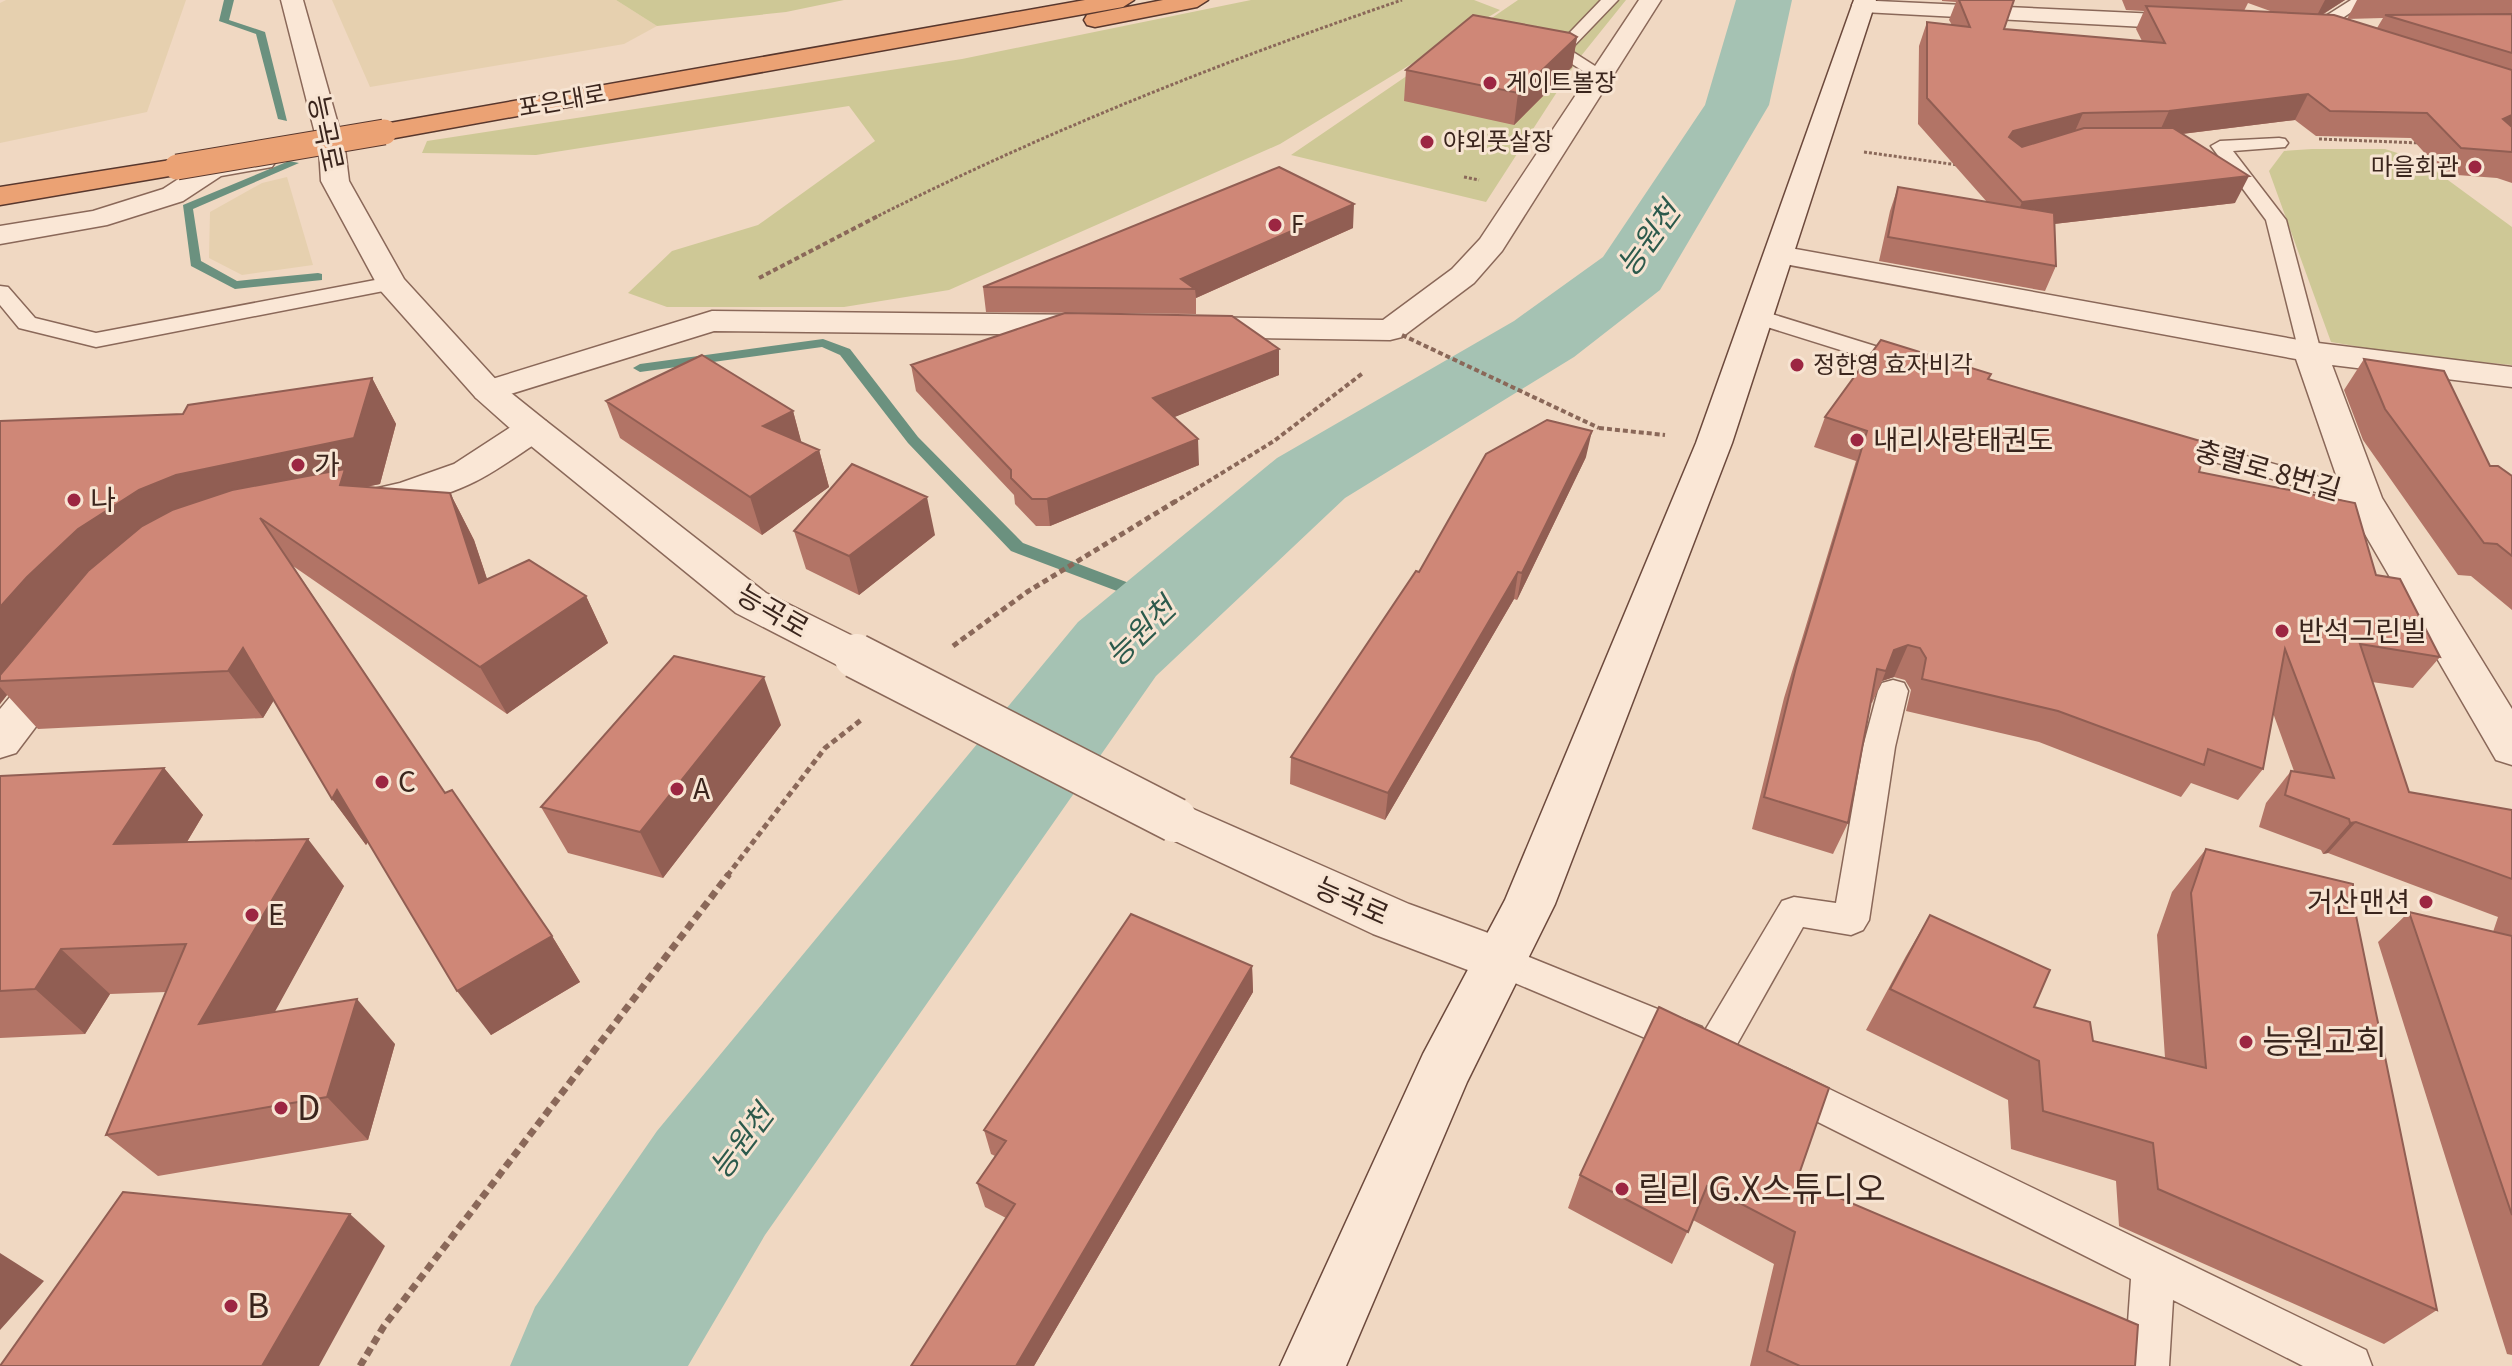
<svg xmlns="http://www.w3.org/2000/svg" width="2512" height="1366" font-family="Georgia,'Noto Sans KR',serif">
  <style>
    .farmland { fill: #e6d0af }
    .green { fill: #cec896 }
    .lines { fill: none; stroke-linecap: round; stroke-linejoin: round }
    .stream { fill: #6b917f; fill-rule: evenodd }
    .river { fill: #a5c2b3; fill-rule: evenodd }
    .service-casing { stroke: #8a6859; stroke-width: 3 }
    .minor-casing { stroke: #8a6859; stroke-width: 3 }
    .tertiary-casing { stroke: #8a6859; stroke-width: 3 }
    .secondary-casing { stroke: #6c493c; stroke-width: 3 }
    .trunk-casing { stroke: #58372d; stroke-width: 3 }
    .path-far3 { stroke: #8a6859; stroke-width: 3; stroke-dasharray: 3 2; stroke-linecap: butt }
    .path-far2 { stroke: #8a6859; stroke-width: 4; stroke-dasharray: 5 3; stroke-linecap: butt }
    .path-far1 { stroke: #8a6859; stroke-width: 5; stroke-dasharray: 6 4; stroke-linecap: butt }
    .path { stroke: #8a6859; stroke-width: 7; stroke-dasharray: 8 5; stroke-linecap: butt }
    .service { fill: #fae7d6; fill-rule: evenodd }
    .minor { fill: #fae7d6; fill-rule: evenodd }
    .tertiary { fill: #fae7d6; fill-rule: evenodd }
    .secondary { fill: #fae7d6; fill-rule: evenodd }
    .trunk { fill: #eba274; fill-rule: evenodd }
    .tertiary-bridge-casing { stroke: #8a6859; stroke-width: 47; stroke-linecap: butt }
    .trunk-bridge-casing { stroke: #58372d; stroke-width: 27; stroke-linecap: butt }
    .path-bridge { stroke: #8a6859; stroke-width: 4; stroke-dasharray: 5 3; stroke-linecap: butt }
    .tertiary-bridge { stroke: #fae7d6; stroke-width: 44 }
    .trunk-bridge { stroke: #eba274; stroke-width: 25 }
    .wall { fill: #b27466; fill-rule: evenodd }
    .shaded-wall { fill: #915e53 }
    .building { fill: #cf8777; stroke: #915e53; stroke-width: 2 }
    .poi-dot { fill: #9c2642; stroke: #f7e4d2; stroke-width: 3 }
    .labels { text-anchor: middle; stroke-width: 6; stroke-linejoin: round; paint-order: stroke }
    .far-poi-label { font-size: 24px; fill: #3a251d; stroke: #f7e4d2; text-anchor: start }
    .far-street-label { font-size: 24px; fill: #3a251d; stroke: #f7e4d2 }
    .street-label { font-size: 28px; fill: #3a251d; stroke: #f7e4d2 }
    .poi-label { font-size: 28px; fill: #3a251d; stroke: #f7e4d2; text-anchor: start }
    .water-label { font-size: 30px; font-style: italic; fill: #2c5a4c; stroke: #f7e4d2 }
    .near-poi-label { font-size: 34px; fill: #3a251d; stroke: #f7e4d2; text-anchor: start }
  </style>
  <rect width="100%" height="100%" fill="#f0d8c2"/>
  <path class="farmland" d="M6,0h180l-39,112 -147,31v-140z
    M332,0h284l41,26 -33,18 -254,43z
    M287,177l26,88 -71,10 -33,-17 1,-46 52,-29z"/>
  <path class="green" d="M616,0h228l-58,12 -129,14z
    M1251,0h223l26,10 -220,134 -331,146 -105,17h-177l-39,-14 44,-42 86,-26 117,-84 -26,-35 -313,49 -114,-2 5,-12 535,-82z
    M1518,0h108l-49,61 -91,141 -195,-47z
    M2312,149h73l37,12 90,66v138l-104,-10 -77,-13 -62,-171 15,-20z"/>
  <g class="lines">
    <path class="stream" d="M224,0h10l-5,20 36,12 22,89 -9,-2 -22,-85 -37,-13z
      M289,161l10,2 -106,46 8,52 36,20 81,-8 4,1v6l-87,9 -44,-23 -8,-61z
      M823,339l27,10 68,88 105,106 151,57 2,4 -2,4h-12l-151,-57 -103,-108 -68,-88 -18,-8 -182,25 -7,-4 7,-4z"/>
    <path class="river" d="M1736,0h56l-23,105 -109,185 -86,67 -229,141 -189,178 -391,559 -77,131h-178l25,-59 122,-176 421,-509 199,-164 237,-137 89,-64 102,-152z"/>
    <defs>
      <path id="service" d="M1601,0h17l-48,50 36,23 2,4 -2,4 -6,1 -48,-31z
        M2351,0h18l-47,32h-12v-6z
        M2279,138l6,1 3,4 -3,4 -52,4 53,69 35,132 -3,5h-16l-3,-5 -33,-132 -55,-74 9,-5z
        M391,277l8,1 3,5 -3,5 -303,59 -77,-19 -19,-23v-19l8,1 27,31 61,15z
        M1759,310l158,49 4,5 -4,5h-16l-150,-47 -3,-5z
        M2166,433l206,59 4,6 -4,6 -9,2 -206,-61 -3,-5 3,-5z
        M1893,680l11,3 4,8 -13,56 -26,173 -6,10 -12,5 -48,-8 -76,135 -13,5 -13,-5 -5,-9 -7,3 -13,-5 -187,-79 -5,-11 5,-11 13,-4 200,81 2,5 78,-131 12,-4 42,6 27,-156 15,-56 4,-8z
        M1786,1068l580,282 6,16h-69l-130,-66 -4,66h-44l6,-87 -359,-180 -5,-13 5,-13z"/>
      <path id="minor" d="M1639,0h22l-159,251 -28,32 -72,54 -12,3 -202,-3 -12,-3 -4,-7 4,-7 12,-3 195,3 69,-51 28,-30z
        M1855,0l347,16 8,2 3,5 -3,5 -8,2 -339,-18 -11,-7z
        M262,153l10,2 4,6 -4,6 -51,9 -38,25 -76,24 -107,19v-18l93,-15 70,-22 40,-26z
        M1779,246l531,96 202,25v20l-180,-22 50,133 130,211v56l-16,-5 -152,-262 -48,-139 -528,-98 -4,-6 4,-6z
        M712,311l383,4 12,3 4,7 -4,7 -12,3 -381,-4 -226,70 -12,-3 -5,-7 5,-7z
        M533,418l13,3 5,8 -5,8c-21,13 -42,29 -64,41 -28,16 -108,42 -139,34l-5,-8 5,-8 57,-13 54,-19 66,-43z
        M59,652l15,4 7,11 -65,86 -16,5v-49l44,-53z"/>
      <path id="tertiary" d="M281,0h22l42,149 4,32 55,98 96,105 46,37 220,172 105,52 7,11 -7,11 -15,4 -15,-4 -105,-54 -216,-176 -44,-39 -96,-108 -59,-109 -2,-32z
        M1175,801l234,103 112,41 7,16 -7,16 -19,6 -129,-49 -215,-101 -7,-13 7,-13z"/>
      <path id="secondary" d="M1854,0h22l-144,443 -177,461 -88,178 -121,284h-66l143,-312 82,-154 191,-457z"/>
      <path id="trunk" d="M1085,0h49l-11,7 -739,133 -9,-2 -4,-6 4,-6 9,-2z
        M1163,0h45l-11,7 -102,20 -8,-2 -3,-5 3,-5z
        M177,159l10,2 4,6 -4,6 -187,32v-18z"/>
    </defs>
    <use href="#service" class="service-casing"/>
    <use href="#minor" class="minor-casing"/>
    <use href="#tertiary" class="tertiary-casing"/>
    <use href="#secondary" class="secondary-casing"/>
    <use href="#trunk" class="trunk-casing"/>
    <path class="path-far3" d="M2319,139l102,4
      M1864,152l94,13
      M1464,177l15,3
      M874,218c170,-86 347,-156 528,-218"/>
    <path class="path-far2" d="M759,278l119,-62
      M1599,428l66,7
      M1173,503l101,-62 89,-68"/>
    <path class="path-far1" d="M953,646l74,-54 149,-91
      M727,876l98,-128 36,-28"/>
    <path class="path" d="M360,1366l24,-40 345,-452"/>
    <use href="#service" class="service"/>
    <use href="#minor" class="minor"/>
    <use href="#tertiary" class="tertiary"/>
    <use href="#secondary" class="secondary"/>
    <use href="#trunk" class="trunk"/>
    <defs>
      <path id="tertiary-bridge" d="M856,656l319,164"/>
      <path id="trunk-bridge" d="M177,167l207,-35"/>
    </defs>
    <use href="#tertiary-bridge" class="tertiary-bridge-casing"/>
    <use href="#trunk-bridge" class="trunk-bridge-casing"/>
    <path class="path-bridge" d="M1402,335l197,93"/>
    <use href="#tertiary-bridge" class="tertiary-bridge"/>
    <use href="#trunk-bridge" class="trunk-bridge"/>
  </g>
  <path class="wall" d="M1942,0h72l-10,29 138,12 -6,-12 8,-18 -18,-1 -4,-10h223l-23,15 55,13 6,-10 -36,1 10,-19h155v183l-15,-5 -53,-4 -33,-36 -95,-2 -21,-16 -113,14 53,69 -181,21 2,42 -11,25 -166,-30 11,-50 8,-24 89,15 -69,-78 1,-78 8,-24 25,3 -3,-5 7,-18 -14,-1zM2248,3l25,9 -29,-1z
    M1577,37l-5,30 -58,58 -110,-24 2,-31z
    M1353,228l-157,70v16l-210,-2 -3,-25z
    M1279,349v26l-105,42 25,48 -149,61h-14l-21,-22 -1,-9 -98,-104 -5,-26z
    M2364,359l126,107 22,10v134l-41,-34 -13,-1 -95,-135 -19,-50z
    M372,378l24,46 -16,60 -15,3 85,6 24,47 13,39 99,17 22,47 -101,71 -214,-148 152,227 107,143 28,46 -89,53 -123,-193 -2,3 -34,-46 -58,-99 -11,18 -225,11 -31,-34 -7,9v-283l183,-7z
    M1988,379l211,93 177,103 64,82 -27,31 -41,-6 37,110 103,18v545l-5,-1 -129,-412 31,-30 84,20 5,-15 -170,-64 -5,1 -2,-4 -62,-23 7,-24 25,-32h3l-21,-58 -10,56 -25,31 -47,-17 -10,14 -142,-55 -133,-31 5,-21 -6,-10 -11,-3 -12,4 -10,22 -2,-1 -22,121 -15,31 -81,-25 32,-131 72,-237 -42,-14 11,-30z
    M606,401l187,10 8,31 18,8 10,37 -67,48 -142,-97z
    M1586,457l-69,143 -3,-1 -129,221 -95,-36 1,-27 128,-185z
    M794,531l141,4 -76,60 -53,-26z
    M781,725l-118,153 -95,-25 -27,-46z
    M164,768l39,47 -16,27 157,44 -70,126 121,32 -27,96 -210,36 -52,-41 60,-143 -56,2 -25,40 -85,4v-262z
    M2206,849l147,52 84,409 -53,34 -265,-118 -3,-45 -105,-32 -3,-49 -142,-70 40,-74 24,-41 104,92 59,34 72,17 -8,-123 15,-43z
    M1252,966l1,26 -219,374h-123l95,-148 -21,-11 -8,-24 18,-27 -4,-2 -7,-24z
    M1580,1175l217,5 338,186h-385l24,-102 -81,-44 -21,44 -104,-56z"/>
  <path class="shaded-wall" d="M2325,0h20l-30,19z
    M1577,37l-5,30 -58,58 4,-32z
    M2308,94l-13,26 -138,17 12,-26z
    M2083,113l-11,25 -69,19 6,-20 4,-6z
    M2512,115v19l-9,-15z
    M2249,176l-14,27 -224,26 11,-27z
    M1354,204l-1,24 -157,70 -1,-9 -14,-10z
    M1279,349v26l-124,50 -2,-27z
    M372,378l24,46 -16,60 -173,37 -207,160v-74l27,-30 51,-48 61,-39z
    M793,411l10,37 -40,-22z
    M1592,431l-6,26 -69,143 5,-27z
    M1198,439l1,26 -149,61 -3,-27z
    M819,450l10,37 -67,48 -12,-38z
    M450,493l24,47 30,90 -25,-47z
    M927,497l8,38 -76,60 -10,-39z
    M1518,572l-4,27 -129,221 3,-27z
    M586,596l22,47 -101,71 -27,-47z
    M1908,645l-14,32 -12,4 12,-31z
    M243,648l34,47 -14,23 -35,-47z
    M764,677l17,48 -118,153 -23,-46z
    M0,687l7,8 -7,9z
    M164,768l39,47 -45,75 -44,-46z
    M337,790l34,47 -5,8 -34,-46z
    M2356,822l-28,31 -5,1 27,-31z
    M308,839l36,47 -100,182 -45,-44z
    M552,936l28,46 -89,53 -34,-44z
    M61,949l49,45 -25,40 -50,-45z
    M1252,966l1,26 -219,374h-18z
    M357,999l38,45 -27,96 -41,-43z
    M350,1214l35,32 -66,120h-57z
    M0,1253l44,28 -44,49z"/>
  <path class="building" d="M1959,0h55l-10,29 161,14 -19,-37 188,9 178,55v45l-9,4 9,8v25l-51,-4 -34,-35 -97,-2 -22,-17 -139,17 -86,2 -70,18 -4,6 13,10 62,-19h89l76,48 -227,26 -95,-104v-76l43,5z
    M2512,14v39l-127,-38z
    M1473,15l97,18 7,4 -59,56 -112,-23z
    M1279,167l75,37 -173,75 14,10 -212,-2z
    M1898,187l156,26 2,53 -168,-29z
    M1065,313l167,3 47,33 -126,49 45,41 -151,60h-15l-21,-21v-8l-100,-105z
    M1881,340l110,34 -3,5 219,64 -8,29 156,31 21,72 24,4 40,78 -80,-13 49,148 103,18v69l-156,-57 -6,1 -1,-4 -64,-24 6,-24 43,7 -49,-129 -22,120 -55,-20 -4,16 -146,-54 -136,-32 4,-21 -6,-10 -12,-3 -14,5 -8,21 -9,-2 -29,154 -84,-26 32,-130 71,-236 -42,-14z
    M702,355l91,56 -30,15 56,24 -69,47 -144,-96z
    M2364,359l80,12 46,95h8l14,10v80l-15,-12 -13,-1 -99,-134z
    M372,378l-18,60 -178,37 -37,15 -61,39 -51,48 -27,30v-186l183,-7 5,-9z
    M1547,420l45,11 -70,142 -4,-1 -130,221 -97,-36 125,-186 3,1 67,-118z
    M852,464l75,33 -78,59 -55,-25z
    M345,469l-5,16 110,8 29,90 50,-23 57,36 -106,71 -220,-149 185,275 7,-3 100,146 -95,55 -120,-201 -5,9 -89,-151 -15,23 -228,10v-6l88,-104 54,-45 30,-16 60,-20z
    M674,656l90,21 -124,155 -99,-25z
    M164,768l-50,76 194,-5 -109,185 158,-25 -30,98 -221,38 80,-191 -125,5 -26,40 -35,2v-215z
    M2206,849l147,35v17l84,409 -279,-121 -5,-46 -110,-32 -4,-50 -149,-72 40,-74 120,55 -16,37 56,15 3,19 113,27 -15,-175z
    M2409,912l103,24v279z
    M1131,914l121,52 -236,400h-105l104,-162 -38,-21 29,-42 -22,-11z
    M1659,1007l170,81 -32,92 341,145 -3,41h-335l-33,-15 28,-119 -88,-46 -19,46 -108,-57z
    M123,1192l227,22 -88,152h-262z"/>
  <g class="poi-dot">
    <circle cx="1490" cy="83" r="8"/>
    <circle cx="1427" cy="142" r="8"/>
    <circle cx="2475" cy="167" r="8"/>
    <circle cx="1275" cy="225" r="8"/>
    <circle cx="1797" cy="365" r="8"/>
    <circle cx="1857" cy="440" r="8"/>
    <circle cx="298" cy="465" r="8"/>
    <circle cx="74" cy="500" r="8"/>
    <circle cx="2282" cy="631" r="8"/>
    <circle cx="382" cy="782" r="8"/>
    <circle cx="677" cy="789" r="8"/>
    <circle cx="2426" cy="902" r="8"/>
    <circle cx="252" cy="915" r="8"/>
    <circle cx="2246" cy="1042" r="8"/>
    <circle cx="281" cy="1108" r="8"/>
    <circle cx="1622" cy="1189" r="8"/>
    <circle cx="231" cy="1306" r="8"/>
  </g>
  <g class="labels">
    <g class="far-poi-label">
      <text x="1506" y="91">게이트볼장</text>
      <text x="1443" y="150">야외풋살장</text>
      <text x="2459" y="175" text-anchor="end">마을회관</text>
      <text x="1291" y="233">F</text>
      <text x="1813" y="373">정한영 효자비각</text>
    </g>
    <g class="far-street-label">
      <text transform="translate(562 101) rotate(-10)" y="8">포은대로</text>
    </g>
    <g class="street-label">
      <text transform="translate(326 133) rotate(78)" y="10">능곡로</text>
      <text transform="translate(2268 470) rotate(16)" y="10">충렬로 8번길</text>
      <text transform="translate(773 611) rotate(30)" y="10">능곡로</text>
      <text transform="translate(1352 901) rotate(24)" y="10">능곡로</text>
    </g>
    <g class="poi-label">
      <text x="1873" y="450">내리사랑태권도</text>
      <text x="314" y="475">가</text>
      <text x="90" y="510">나</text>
      <text x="2298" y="641">반석그린빌</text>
      <text x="398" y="792">C</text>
      <text x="693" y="799">A</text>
      <text x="2410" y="912" text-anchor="end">거산맨션</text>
      <text x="268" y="925">E</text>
    </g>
    <g class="water-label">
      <text transform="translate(1649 239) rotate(-54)" y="10">능원천</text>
      <text transform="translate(1141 632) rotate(-44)" y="10">능원천</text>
      <text transform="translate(742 1142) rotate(-53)" y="10">능원천</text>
    </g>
    <g class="near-poi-label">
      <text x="2262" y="1054">능원교회</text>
      <text x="297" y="1120">D</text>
      <text x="1638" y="1201">릴리 G.X스튜디오</text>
      <text x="247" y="1318">B</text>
    </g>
  </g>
</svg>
